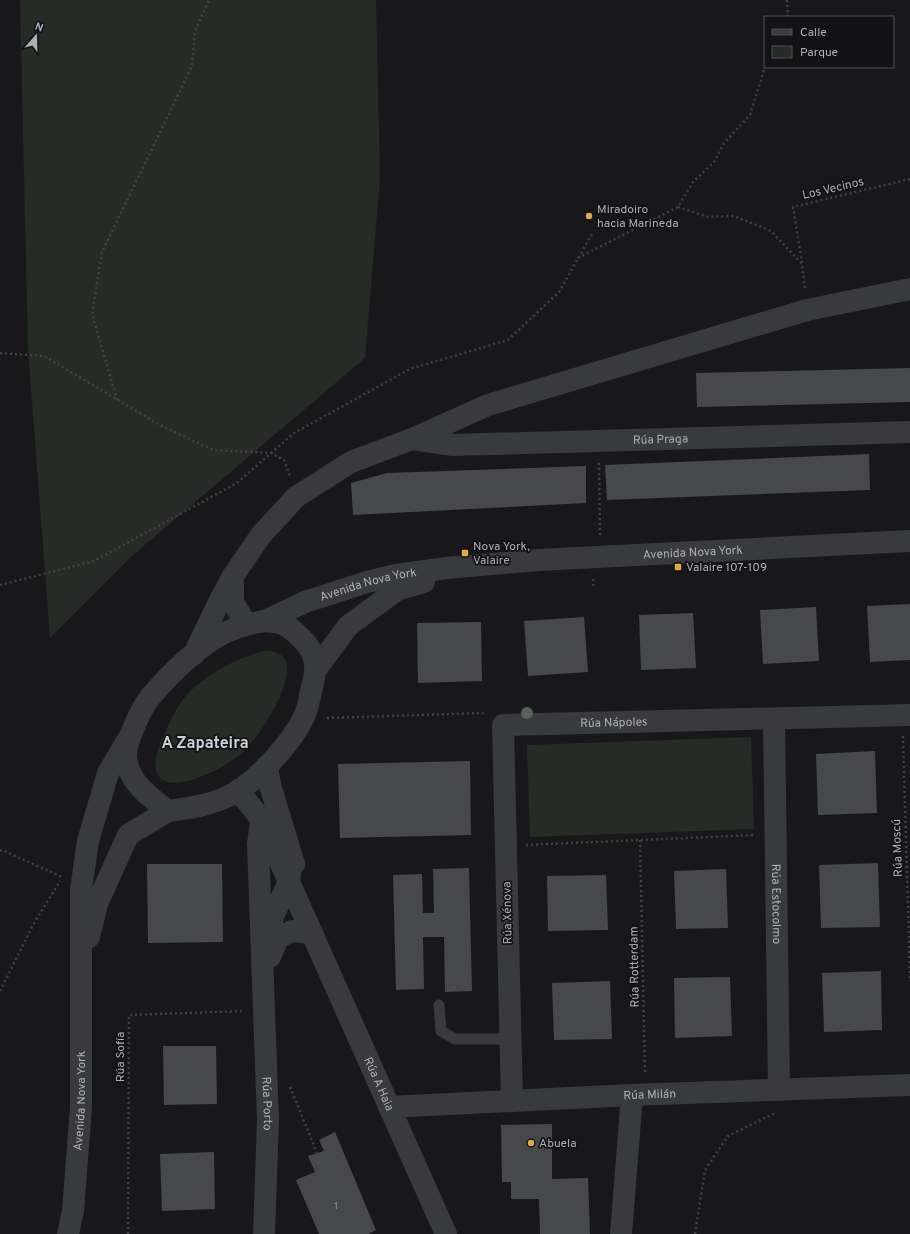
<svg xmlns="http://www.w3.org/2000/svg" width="910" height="1234" font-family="Overpass,sans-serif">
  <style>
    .green { fill: #252b25 }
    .building { fill: #47484c }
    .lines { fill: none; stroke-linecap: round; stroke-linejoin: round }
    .path { stroke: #404145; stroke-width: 2.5; stroke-dasharray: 2 3; stroke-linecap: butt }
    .service { stroke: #393a3e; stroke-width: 11 }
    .minor { stroke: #393a3e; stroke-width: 22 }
    .tertiary { stroke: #393a3e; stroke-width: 22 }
    .tree { fill: #546356 }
    .poi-dot { fill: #ddad4d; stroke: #131315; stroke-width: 1.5 }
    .labels { text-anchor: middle; stroke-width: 3.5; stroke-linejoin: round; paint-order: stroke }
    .number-label { font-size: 10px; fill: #93959d }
    .street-label { font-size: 12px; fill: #acafb8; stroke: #131315 }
    .poi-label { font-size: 12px; fill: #acafb8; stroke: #131315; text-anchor: start }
    .district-label { font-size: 16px; font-weight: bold; fill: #ccced4; stroke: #131315 }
  </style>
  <rect width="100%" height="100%" fill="#18181a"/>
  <path class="green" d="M20,0h356l4,178 -15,180 -232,197 -83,83 -22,-288z
    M267,650c5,1 12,2 16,7 16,17 -19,72 -32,86 -11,13 -25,23 -41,30 -49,22 -68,7 -44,-43 5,-11 11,-23 18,-32 22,-25 51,-39 83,-48z
    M751,737l3,92 -224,8 -3,-92z"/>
  <path class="building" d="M910,368v34l-213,5 -1,-34z
    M869,454l1,36 -263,10 -2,-35z
    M586,466v37l-233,12 -2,-32 36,-10z
    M910,604v56l-40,2 -3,-56z
    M816,607l3,54 -56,3 -3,-54z
    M693,613l3,55 -55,2 -2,-55z
    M584,617l4,55 -60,4 -4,-55z
    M481,622l1,59 -64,2 -1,-60z
    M875,751l2,62 -59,2 -2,-61z
    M470,761l1,74 -131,3 -2,-74z
    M878,863l2,64 -59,1 -2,-63z
    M147,864h75l1,78 -75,1z
    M469,868l3,123 -27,1 -1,-55h-21l1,52 -28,1 -3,-115 29,-1 1,39h11l-1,-44z
    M726,869l2,59 -52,1 -2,-58z
    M606,875l2,55 -60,1 -1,-55z
    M881,971l1,59 -58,2 -2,-59z
    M730,977l2,59 -57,2 -1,-60z
    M610,981l2,58 -58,1 -2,-57z
    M163,1046h53l1,58 -53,1z
    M552,1124v55l36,-1 2,56h-50l-1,-35h-28v-17h-9l-1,-57z
    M335,1132l41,98 -8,4h-49l-23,-54 19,-8 -7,-16 16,-5 -5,-11z
    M214,1152l1,57 -53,2 -2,-57z"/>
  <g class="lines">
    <path class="path" d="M787,0l1,17
      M678,207l30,10 26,-1 37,15 31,33 3,25
      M578,258l100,-51 15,-25 21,-20 10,-19 26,-28 15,-48
      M802,263l-9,-56 117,-28
      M0,353l44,3 116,69 53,25 58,3 13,7 6,16
      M117,400l-25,-86 10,-62 90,-186 3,-35 14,-31
      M599,463l1,73
      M593,579v8
      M0,585l94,-24 143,-78 57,-50 116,-64 98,-29 51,-48 33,-58
      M327,718l155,-5 4,2
      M903,736l7,243
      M640,840l5,233
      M526,845l229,-10
      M0,851l2,-1 60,27
      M0,991l33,-66 27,-44
      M290,1087l27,66
      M128,1234l1,-219 115,-4
      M695,1234l10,-64 23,-34 47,-23"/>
    <path class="service" d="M439,1005l2,26 14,8h55"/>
    <g class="minor">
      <path id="s1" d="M412,439l41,6 457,-13"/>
      <path d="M233,576v26l13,22"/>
      <path d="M194,654l26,-54 13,-24 28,-41 35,-38 55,-35 61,-23 76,-34 319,-95 103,-21"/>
      <path id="s2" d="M774,719l5,371"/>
      <path d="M267,766l3,19 24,79"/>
      <path id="s3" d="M238,790l23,29 185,415"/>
      <path id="s4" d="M261,822l-3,22 10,276 -4,114"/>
      <path d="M269,939l4,-23 16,-34 1,-9"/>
      <path d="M270,957l8,-19 14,-7 20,2"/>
      <path id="s5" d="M512,1101l-9,-376 407,-10"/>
      <path id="s6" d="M389,1107l243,-12 278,-10"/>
      <path d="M621,1234l11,-139"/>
    </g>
    <g class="tertiary">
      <path id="s7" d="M265,621l40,-19 62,-20 29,-7 50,-7 93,-8 371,-19"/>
      <path d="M265,621c18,1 23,4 36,17 18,17 16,31 10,53 -2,8 -3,18 -7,26 -13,26 -42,58 -66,74 -21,13 -46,17 -70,20 -18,-14 -39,-28 -42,-53 -1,-15 15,-50 25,-62 20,-23 46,-49 73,-63 14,-6 26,-10 41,-12z"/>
      <path d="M317,668l31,-42 49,-36 27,-8"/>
      <path d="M89,937l8,-33 31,-69 40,-24"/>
      <path id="s8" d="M68,1234l5,-23 8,-104v-217l7,-49 20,-68 20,-34"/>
    </g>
  </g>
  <circle class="tree" cx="527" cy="713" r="6"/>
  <g class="poi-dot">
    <circle cx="589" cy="216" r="4"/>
    <rect x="461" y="549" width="8" height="8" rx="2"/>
    <rect x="674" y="563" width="8" height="8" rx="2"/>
    <circle cx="531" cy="1143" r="4"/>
  </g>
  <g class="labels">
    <g class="number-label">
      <text x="336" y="1209">1</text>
    </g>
    <g class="street-label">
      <text transform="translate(833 188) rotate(-13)" y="4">Los Vecinos</text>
      <text dy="4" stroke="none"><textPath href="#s1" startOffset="249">Rúa Praga</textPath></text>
      <text dy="4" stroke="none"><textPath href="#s7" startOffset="437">Avenida Nova York</textPath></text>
      <text dy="4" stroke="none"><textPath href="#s7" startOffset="110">Avenida Nova York</textPath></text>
      <text dy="4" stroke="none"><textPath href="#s5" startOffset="487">Rúa Nápoles</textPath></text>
      <text transform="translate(897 848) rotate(-92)" y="4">Rúa Moscú</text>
      <text dy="4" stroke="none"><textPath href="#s2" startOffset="185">Rúa Estocolmo</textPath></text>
      <text transform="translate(507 913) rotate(-91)" y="4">Rúa Xénova</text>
      <text transform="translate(634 967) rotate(-91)" y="4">Rúa Rotterdam</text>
      <text transform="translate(120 1057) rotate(-90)" y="4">Rúa Sofía</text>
      <text dy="4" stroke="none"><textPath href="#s3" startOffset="327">Rúa A Haia</textPath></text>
      <text dy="4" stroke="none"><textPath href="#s6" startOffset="261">Rúa Milán</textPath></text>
      <text dy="4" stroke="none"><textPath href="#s8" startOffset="134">Avenida Nova York</textPath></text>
      <text dy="4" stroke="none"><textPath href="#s4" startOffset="282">Rúa Porto</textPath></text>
    </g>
    <g class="poi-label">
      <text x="597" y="213">Miradoiro<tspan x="597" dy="14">hacia Marineda</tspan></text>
      <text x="473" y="550">Nova York,<tspan x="473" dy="14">Valaire</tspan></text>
      <text x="686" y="571">Valaire 107-109</text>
      <text x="539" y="1147">Abuela</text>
    </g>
    <g class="district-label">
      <text x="205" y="748">A Zapateira</text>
    </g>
  </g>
  <rect x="764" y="16" width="130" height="52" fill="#131315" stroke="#505156"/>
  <rect x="772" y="29" width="20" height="6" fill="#393a3e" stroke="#505156"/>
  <text x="800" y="36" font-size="12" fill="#acafb8">Calle</text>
  <rect x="772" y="46" width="20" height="12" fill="#252b25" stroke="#505156"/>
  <text x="800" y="56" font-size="12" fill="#acafb8">Parque</text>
  <g transform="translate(36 36) rotate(20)" stroke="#131315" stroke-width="3" paint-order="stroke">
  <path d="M0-3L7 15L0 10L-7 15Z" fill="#acafb8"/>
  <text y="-6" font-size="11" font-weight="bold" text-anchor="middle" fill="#acafb8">N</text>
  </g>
</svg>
